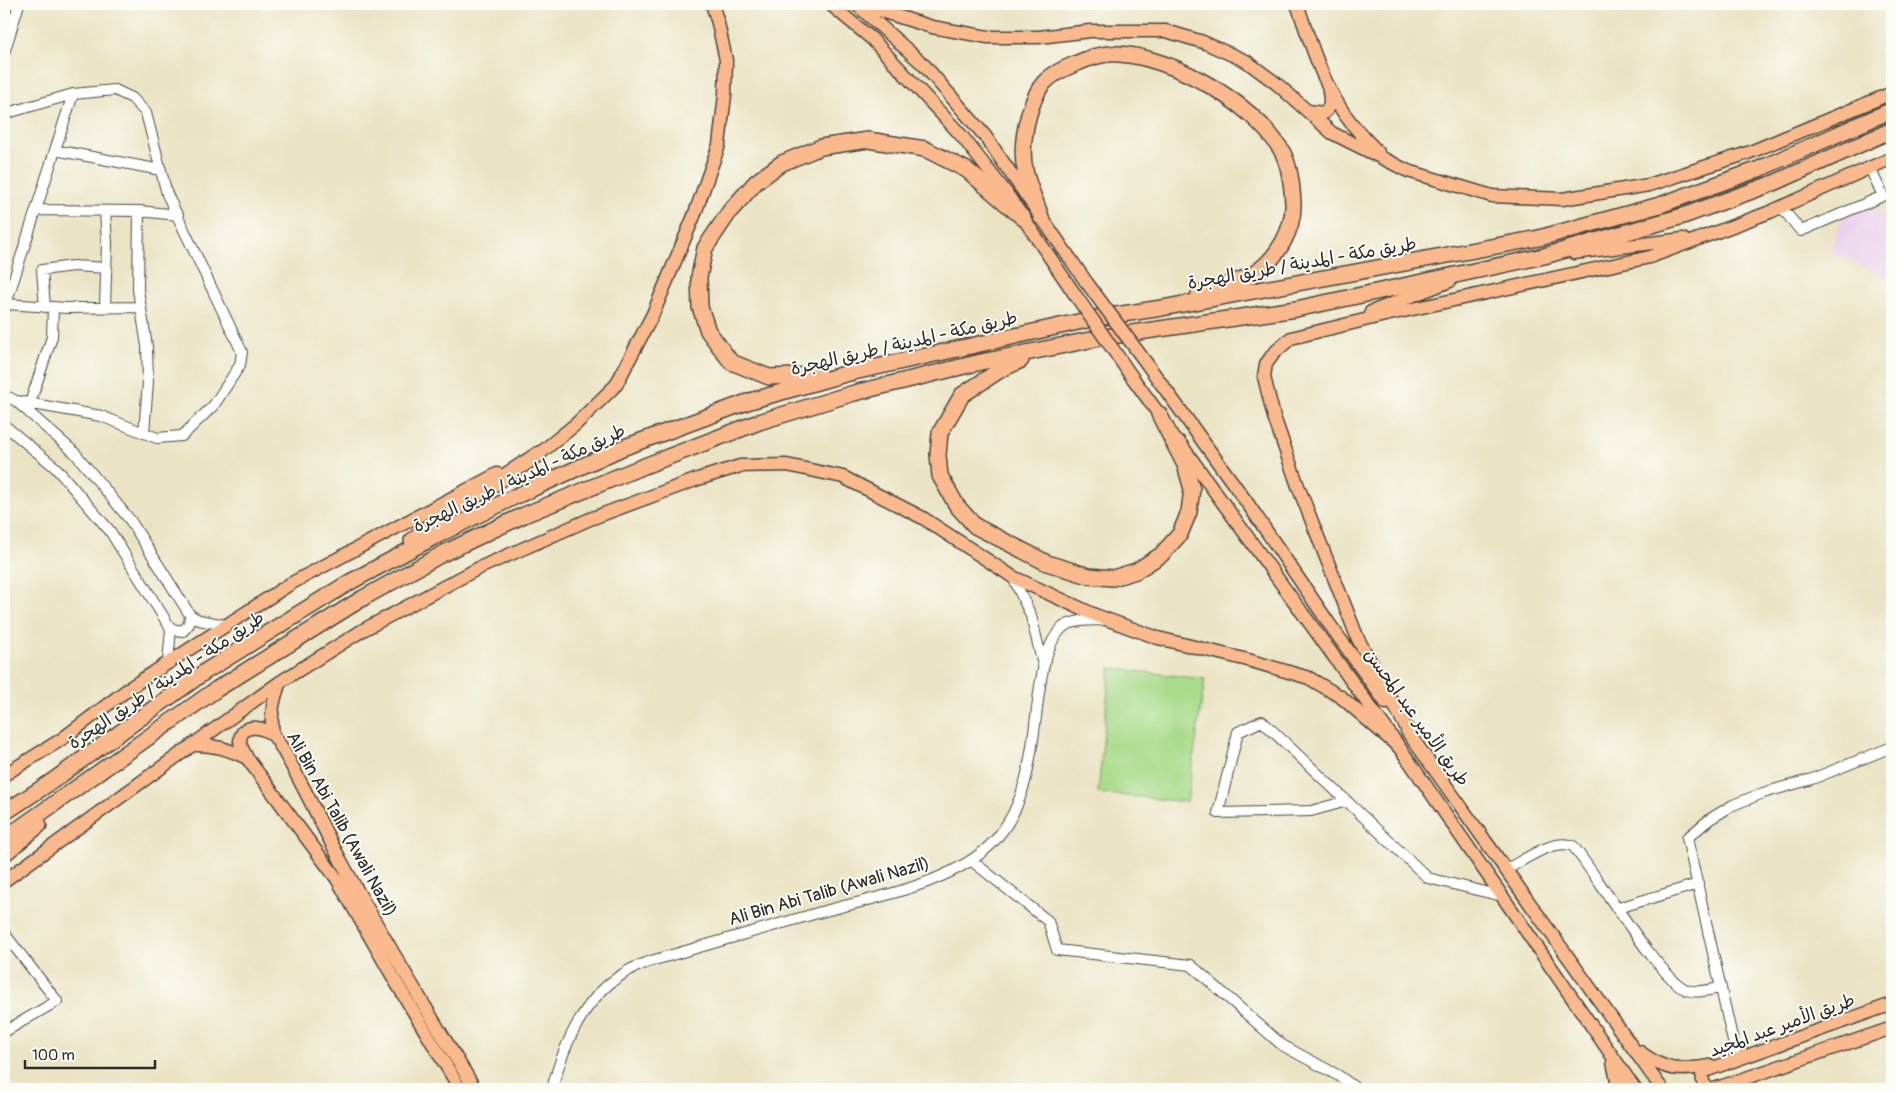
<svg xmlns="http://www.w3.org/2000/svg" width="1896" height="1093" font-family="Pangolin,'Playpen Sans Arabic',sans-serif">
  <style>
    .built { fill: #ead1ec }
    .park { fill: #a8db8a; stroke: #6a835a }
    .lines { fill: none; stroke-linecap: round; stroke-linejoin: round }
    .minor-casing { stroke: #484742; stroke-width: 12 }
    .major-casing { stroke: #484742; stroke-width: 15 }
    .highway-casing { stroke: #484742; stroke-width: 18 }
    .minor { stroke: #fff; stroke-width: 10 }
    .major { stroke: #fbba8d; stroke-width: 12 }
    .highway { stroke: #fbba8d; stroke-width: 15 }
    .major-bridge-casing { stroke: #484742; stroke-width: 15; stroke-linecap: butt }
    .major-bridge { stroke: #fbba8d; stroke-width: 12 }
    .labels { text-anchor: middle; stroke-width: 4; stroke-linejoin: round; paint-order: stroke }
    .street-label { font-size: 18px; fill: #2b2b2b; stroke: #fdfcf7 }
  </style>
  <rect width="100%" height="100%" fill="#fdfcf7"/>
  <filter id="ink" filterUnits="userSpaceOnUse"><feTurbulence type="fractalNoise" baseFrequency=".02" numOctaves="2"/><feDisplacementMap in="SourceGraphic" scale="10" xChannelSelector="R" yChannelSelector="G"/><feConvolveMatrix kernelMatrix="1 2 1 2 8 2 1 2 1" color-interpolation-filters="sRGB"/></filter>
  <filter id="wash" filterUnits="userSpaceOnUse"><feTurbulence type="fractalNoise" baseFrequency=".0096" numOctaves="4" result="noise"/><feDisplacementMap in="SourceGraphic" scale="20" xChannelSelector="R" yChannelSelector="G"/><feGaussianBlur stdDeviation="1.12" result="paint"/><feColorMatrix in="noise" values="0 0 0 0 0 0 0 0 0 0 0 0 0 0 0 0 0 1.4 0 .05"/><feComposite in="paint" operator="in"/></filter>
  <g filter="url(#wash)">
    <rect width="100%" height="100%" fill="#ebe4c4"/>
    <path class="built" d="M1871,208l21,10v61l-63,-28 13,-32z"/>
    <path class="park" d="M1110,668l95,11 -18,123 -89,-9z"/>
  </g>
  <g filter="url(#ink)">
    <g class="lines">
      <defs>
        <path id="minor" d="M4,53l15,-49
          M4,114l69,-20 42,-4 17,8 14,15 21,81 75,158 -2,13 -26,40 -32,31 -25,2 -56,-22 -85,-15
          M55,150l106,20
          M1781,207l20,24 82,-35 -13,-28
          M37,210l102,1 39,4
          M105,211l2,32 -2,64
          M139,211l-1,79 9,56 1,36 -4,51
          M6,304l61,4 74,-1
          M45,307l-3,-37 31,-4 34,2
          M4,310l69,-216
          M4,395l12,6 59,52 55,67 60,95 9,5 26,5
          M30,403l22,-66 1,-30
          M4,425l52,43 54,63 61,98 -3,33
          M1013,577l18,39 12,49
          M171,629l12,2 6,-7 1,-9
          M1347,801l-36,10 -93,2 20,-81 24,-11 166,157 74,18
          M972,861l76,60 9,29 134,15 91,80 57,31 18,13
          M1505,870c18,-9 48,-32 68,-24 22,27 88,135 114,144 10,4 24,-1 34,-2
          M1618,908l80,-24
          M4,933l53,68 -53,31
          M1737,1059l-50,-221 23,-19 23,-14 30,-12 49,-14 80,-32
          M552,1089c11,-42 31,-91 71,-115 8,-6 18,-9 28,-13 54,-16 109,-31 163,-47 57,-16 143,-30 182,-75 35,-40 36,-97 43,-146 3,-21 7,-48 22,-64 9,-10 30,-8 43,-9"/>
        <path id="major" d="M830,4l42,35 89,96 46,59 67,99
          M856,4l68,61 61,71 102,147
          M868,4l19,9 45,14 56,10h51l51,-6h76l37,11 43,19 31,23 55,49 76,38 84,25 70,3 87,-14 99,-32 144,-60
          M1297,4c14,40 27,86 55,120 8,10 17,19 26,28
          M1308,111l16,2c8,-6 6,-14 5,-22
          M1574,253l109,-14
          M1371,312l79,-31
          M1147,364l101,140 80,118 58,81
          M1132,377l32,44
          M1179,442l221,306 235,341
          M531,458l8,-4 37,-30 40,-39 37,-71 41,-98 25,-71 6,-50 1,-35 -8,-37 -6,-19
          M1407,731l255,358
          M273,734c-3,-19 0,-33 7,-52
          M1411,736l-53,-97 -60,-153 -24,-69 -10,-40 2,-13 8,-11 17,-15 90,-22 269,-59 120,-45 122,-54
          M192,745c21,-1 36,4 55,13
          M4,775l58,-36 69,-52 159,-103 207,-110
          M4,881l276,-199 83,-52 116,-62 111,-49 108,-40 42,-13 47,-1 56,12 80,41 90,59 82,38 63,23 90,22 61,18 32,19 59,51
          M1640,1052c27,20 38,19 70,14
          M1613,1062l4,18 -2,9
          M460,1089l-63,-105 -60,-105 -90,-121c-2,-5 -7,-11 -7,-17 1,-21 29,-14 37,-1 24,39 42,81 64,121 42,77 88,153 134,228
          M1709,1089l-6,-6 -1,-11 190,-68
          M1714,1089l178,-61"/>
        <path id="highway" d="M1041,217c-5,-16 -13,-31 -16,-47 -4,-19 -1,-38 4,-56 3,-9 7,-23 14,-30 7,-9 22,-16 32,-20 13,-6 29,-12 44,-10 53,3 132,48 161,94 10,15 12,37 13,55 1,26 -15,55 -38,70 -11,7 -42,16 -56,21
          M1021,360l-21,10 -38,25 -22,38 -2,22 2,21 17,30 18,20 72,37 42,13 24,2 23,-7 25,-16 19,-21 9,-22 3,-23 -7,-24 -26,-51
          M819,375l-50,2 -38,-15 -23,-31 -8,-24 -1,-30 6,-29 25,-37 26,-29 26,-19 39,-16 47,-7 57,9 42,21 56,48
          M412,541l29,-23 98,-64
          M4,813l47,-31 155,-111 144,-89 84,-45 80,-40 108,-49 128,-47 95,-27 251,-56 66,-10 377,-70 121,-33 99,-36 133,-59
          M4,839l213,-150 146,-91 81,-45 80,-38 110,-45 125,-48 95,-29 127,-31 124,-25 191,-28 248,-53 139,-40 91,-33 118,-53
          M4,854l35,-29"/>
      </defs>
      <use href="#minor" class="minor-casing"/>
      <use href="#major" class="major-casing"/>
      <use href="#highway" class="highway-casing"/>
      <use href="#minor" class="minor"/>
      <use href="#major" class="major"/>
      <use href="#highway" class="highway"/>
      <defs>
        <path id="major-bridge" d="M1087,283l60,81
          M1074,293l58,84"/>
      </defs>
      <use href="#major-bridge" class="major-bridge-casing"/>
      <use href="#major-bridge" class="major-bridge"/>
    </g>
  </g>
  <g class="labels">
    <g class="street-label">
      <text transform="translate(1302 263) rotate(-10)" y="6">طريق مكة - المدينة / طريق الهجرة</text>
      <text transform="translate(904 343) rotate(-13)" y="6">طريق مكة - المدينة / طريق الهجرة</text>
      <text transform="translate(519 478) rotate(-25)" y="6">طريق مكة - المدينة / طريق الهجرة</text>
      <text transform="translate(166 680) rotate(-34)" y="6">طريق مكة - المدينة / طريق الهجرة</text>
      <text transform="translate(1417 717) rotate(54)" y="6">طريق الأمير عبد المحسن</text>
      <text transform="translate(342 824) rotate(61)" y="6">Ali Bin Abi Talib (Awali Nazil)</text>
      <text transform="translate(829 891) rotate(-16)" y="6">Ali Bin Abi Talib (Awali Nazil)</text>
      <text transform="translate(1782 1025) rotate(-20)" y="6">طريق الأمير عبد المجيد</text>
    </g>
  </g>
  <rect width="1896" height="1093" fill="none" stroke="#fdfcf7" stroke-width="20"/>
  <path d="M25 1060v8h130v-8" fill="none" stroke="#2b2b2b" stroke-width="2.5"/>
  <text x="32" y="1060" font-size="15" fill="#2b2b2b" stroke="#fdfcf7" stroke-width="4" paint-order="stroke">100 m</text>
</svg>
